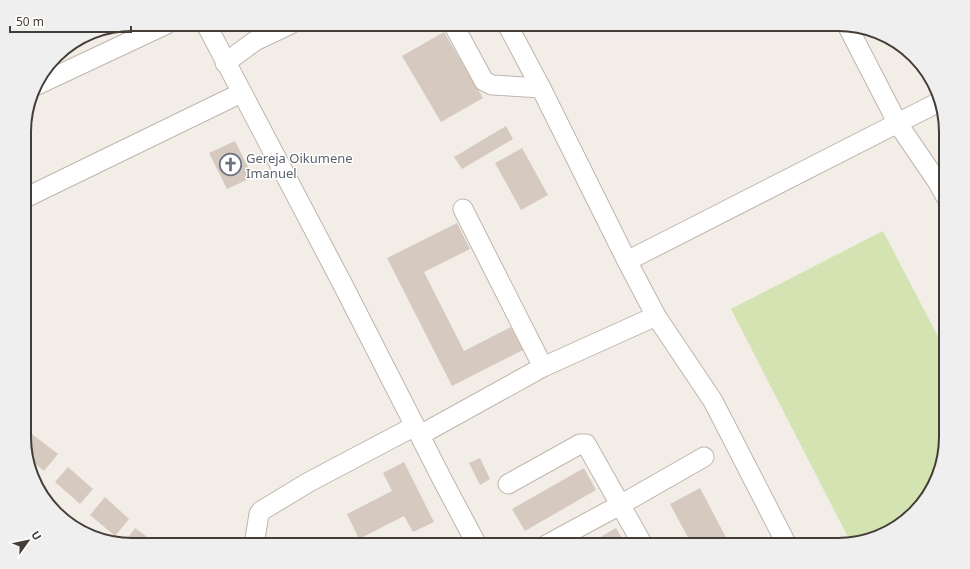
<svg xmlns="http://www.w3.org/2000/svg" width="970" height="569" font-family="'Noto Sans',sans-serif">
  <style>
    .green { fill: #d3e3b2 }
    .building { fill: #d6cac0 }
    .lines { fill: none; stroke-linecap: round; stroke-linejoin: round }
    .minor-casing { stroke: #bfb6ad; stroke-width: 21 }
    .minor { stroke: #fff; stroke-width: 19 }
    .labels { text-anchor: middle; stroke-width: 3; stroke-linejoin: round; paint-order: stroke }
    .worship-label { font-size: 13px; fill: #5b616d; stroke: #fff; text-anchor: start }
    .rim { fill: none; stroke: #443d36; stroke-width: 2 }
  </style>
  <rect width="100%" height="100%" fill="#f2ede6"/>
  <path class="green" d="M883,231l63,121v91l-15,48 -38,39 -42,13 -120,-234z"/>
  <path class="building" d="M444,32l39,66 -42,24 -39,-66z
    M506,126l7,13 -51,30 -8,-12z
    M235,141l18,36 -26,12 -18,-36z
    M522,148l26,47 -27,15 -26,-47z
    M457,223l13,26 -46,23 40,79 47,-24 12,23 -71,36 -65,-128z
    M32,434l26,20 -14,17 -16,-13 -3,-7v-8z
    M480,458l10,21 -10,6 -11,-22z
    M404,462l30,60 -21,10 -9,-16 -45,23 -12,-25 45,-23 -9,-18z
    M68,467l25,22 -13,15 -25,-22z
    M584,468l12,22 -71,41 -13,-22z
    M700,488l30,57h-38l-22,-41z
    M105,497l24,22 -14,17 -25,-21z
    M135,528l23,17h-26l-8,-2z
    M616,528l10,17h-39z"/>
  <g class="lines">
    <defs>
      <path id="minor" d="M206,24l137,261 100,196 34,64
        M453,24l31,57 8,4 49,3
        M507,24l34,64 86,173 29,55 57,85 74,144
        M848,27l50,97 39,57 9,16
        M225,63l30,-22 36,-17
        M35,86l132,-62
        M25,198l216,-105
        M463,209l80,158
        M627,261l312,-159
        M420,435l123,-68 113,-51
        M508,484l72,-40h6l57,101
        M254,545l5,-31 2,-3 48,-29 106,-56
        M546,545l74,-40 84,-48"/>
    </defs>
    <use href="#minor" class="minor-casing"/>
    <use href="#minor" class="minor"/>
  </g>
  <defs>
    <symbol id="church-ring" viewBox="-11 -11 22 22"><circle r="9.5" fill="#fff" stroke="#6b7280" stroke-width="1.5"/><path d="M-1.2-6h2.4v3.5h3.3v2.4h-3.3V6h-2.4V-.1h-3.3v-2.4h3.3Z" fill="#6b7280"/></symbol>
  </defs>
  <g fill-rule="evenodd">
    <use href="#church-ring" x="218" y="152" width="25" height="25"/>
  </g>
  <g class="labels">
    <g class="worship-label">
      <text x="246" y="163">Gereja Oikumene<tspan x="246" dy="15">Imanuel</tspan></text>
    </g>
  </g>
  <path d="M0 0H970V569H0ZM132 31H838A101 101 0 0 1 939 132V437A101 101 0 0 1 838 538H132A101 101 0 0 1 31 437V132A101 101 0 0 1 132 31Z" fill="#f0efef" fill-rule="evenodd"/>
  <path class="rim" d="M132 31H838A101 101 0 0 1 939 132V437A101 101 0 0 1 838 538H132A101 101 0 0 1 31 437V132A101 101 0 0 1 132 31Z"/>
  <g transform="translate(28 541) rotate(57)" stroke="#ffffff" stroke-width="3" paint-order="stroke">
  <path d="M0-3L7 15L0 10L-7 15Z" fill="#443d36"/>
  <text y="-6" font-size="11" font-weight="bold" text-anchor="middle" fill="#443d36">U</text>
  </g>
  <path d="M10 26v6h121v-6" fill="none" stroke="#443d36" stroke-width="2"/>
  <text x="16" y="26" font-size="12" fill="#443d36" stroke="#ffffff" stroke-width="3" paint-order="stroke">50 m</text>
</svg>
